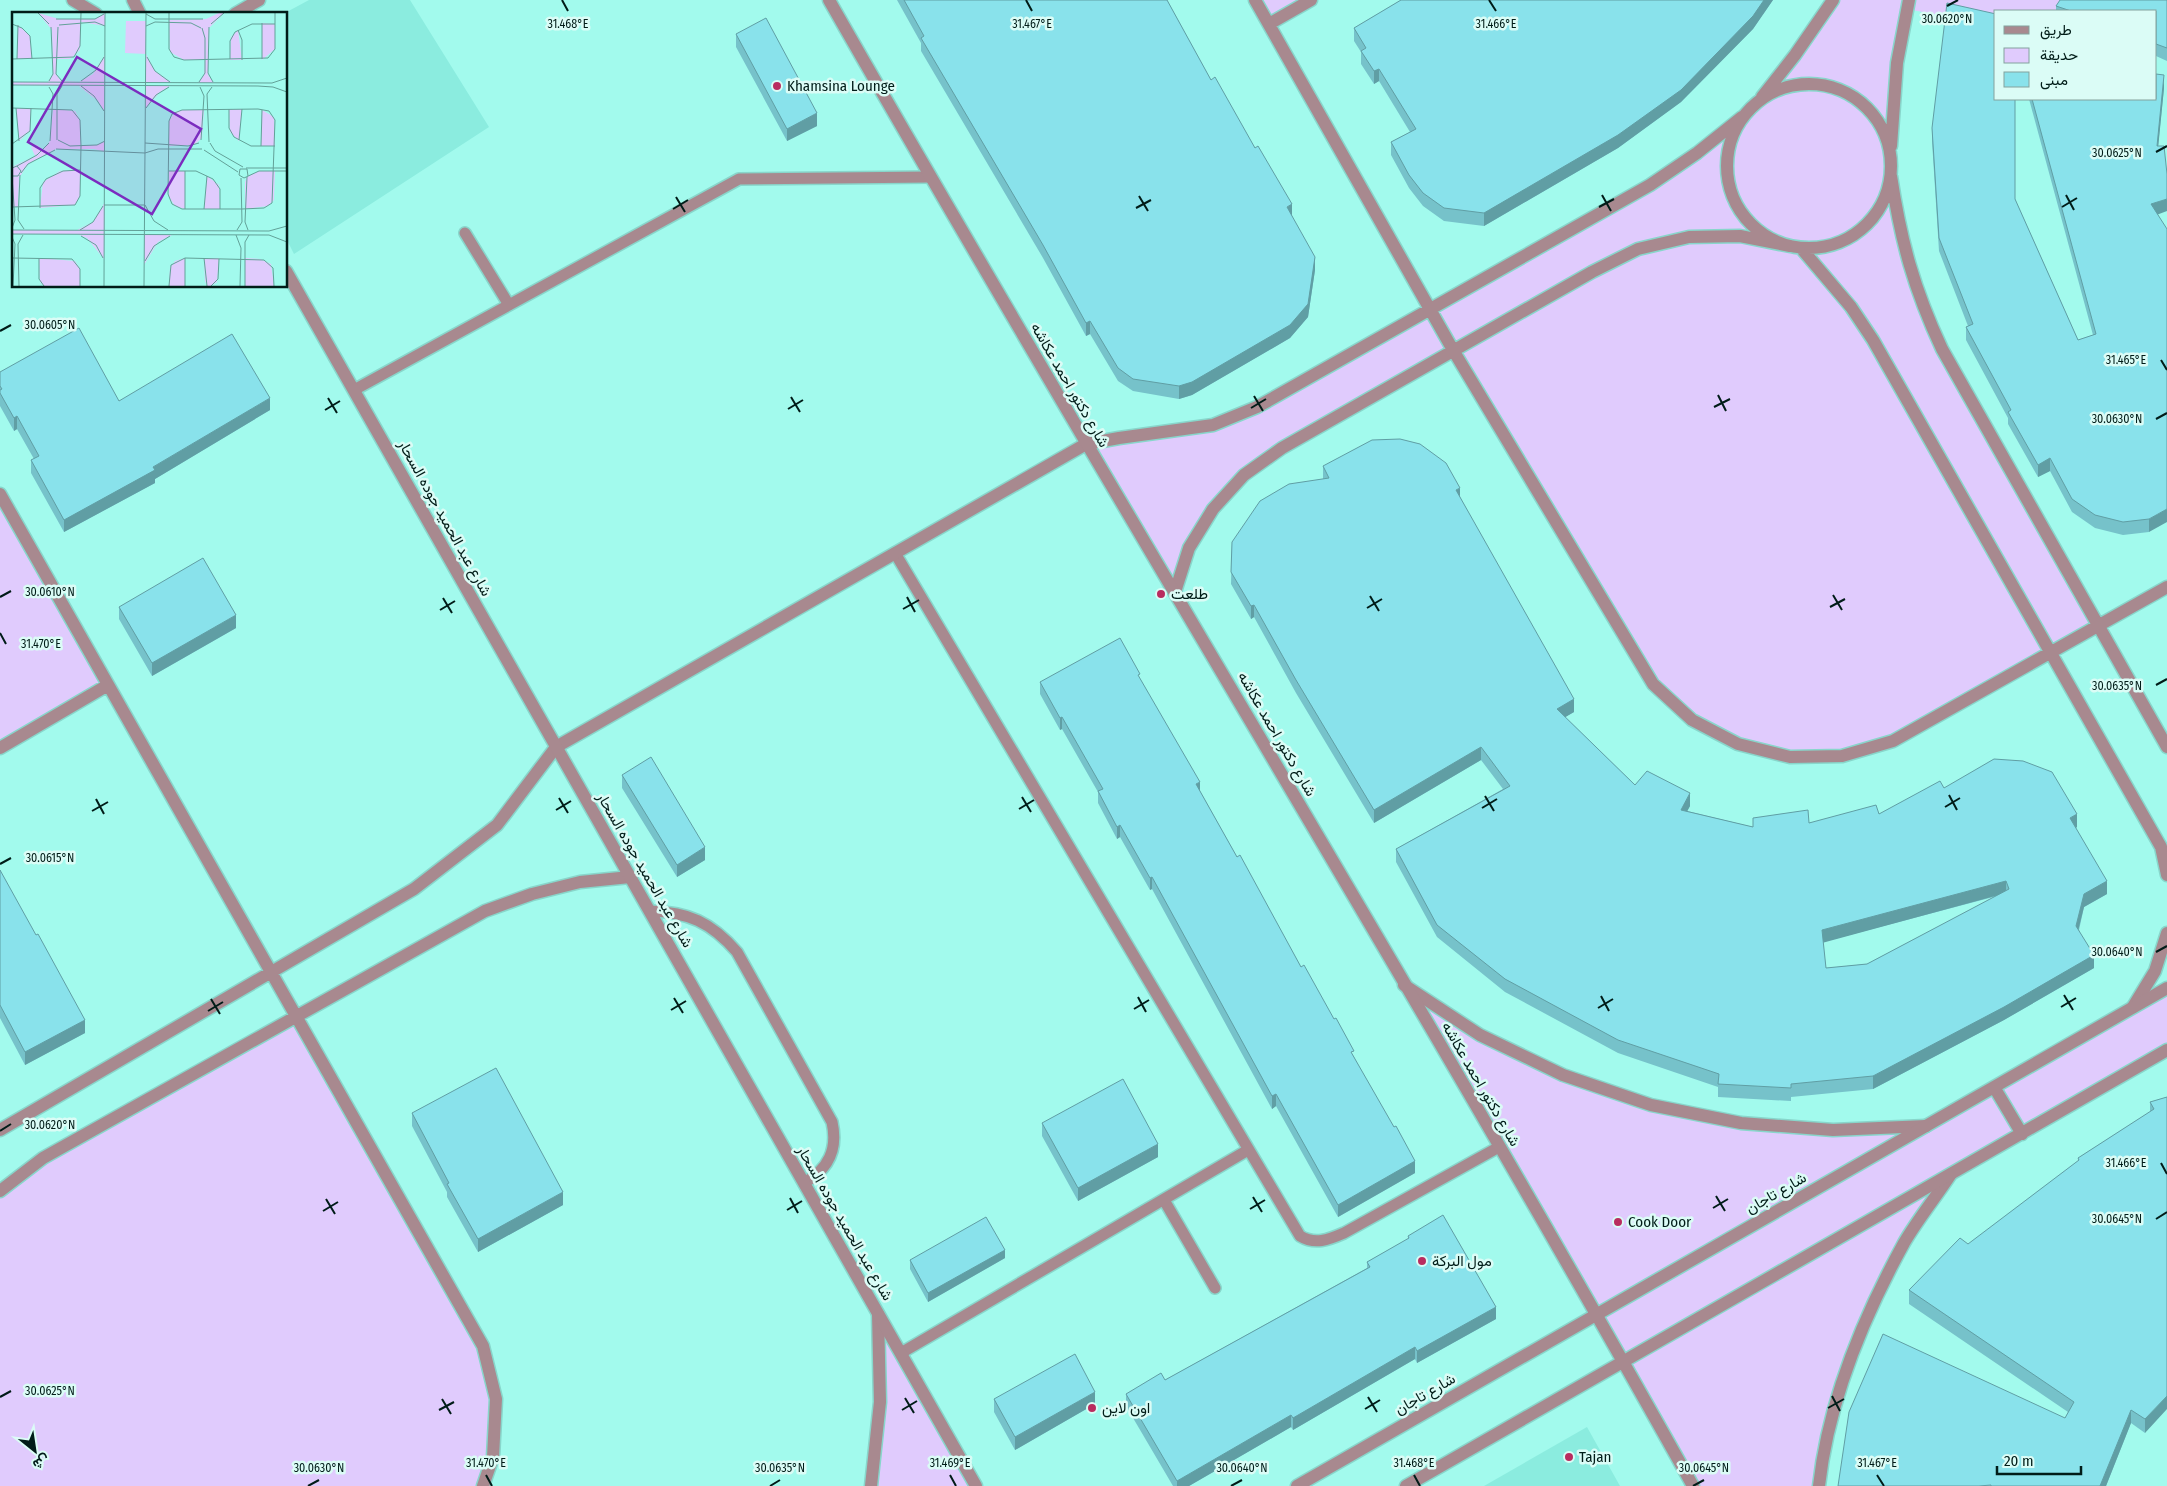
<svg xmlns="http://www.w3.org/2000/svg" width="2167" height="1486" font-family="'Fira Sans Condensed',Vazirmatn,sans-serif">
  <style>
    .built { fill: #8becdf }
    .green { fill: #e0cbfd }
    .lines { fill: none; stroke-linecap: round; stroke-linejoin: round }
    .service-casing { stroke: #88d6cb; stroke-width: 14 }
    .minor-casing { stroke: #88d6cb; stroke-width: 15 }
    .tertiary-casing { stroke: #88d6cb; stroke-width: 15 }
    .service { stroke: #a8898f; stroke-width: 11 }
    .minor { stroke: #a8898f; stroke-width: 12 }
    .tertiary { stroke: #a8898f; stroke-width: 12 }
    .wall { fill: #76c2ca; fill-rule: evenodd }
    .shaded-wall { fill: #609ea4 }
    .building { fill: #89e2eb; stroke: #609ea4; fill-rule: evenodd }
    .ticks { fill: none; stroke: #011c18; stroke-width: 2 }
    .poi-dot { fill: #b92c5f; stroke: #dbfcf6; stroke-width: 2 }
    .labels { text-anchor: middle; stroke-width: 5; stroke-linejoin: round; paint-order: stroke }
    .poi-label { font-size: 15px; fill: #011c18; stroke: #dbfcf6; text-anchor: start }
    .street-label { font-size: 15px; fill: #011c18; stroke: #dbfcf6 }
    .inset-road { fill: none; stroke: #62a198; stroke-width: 1 }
    .view { fill: #7b2cbf; fill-opacity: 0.15; stroke: #7b2cbf; stroke-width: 2.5 }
    .inset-edge { fill: none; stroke: #011c18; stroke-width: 2.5 }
    .ticks-label { font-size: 12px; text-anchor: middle; fill: #011c18; stroke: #dbfcf6; stroke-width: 5; stroke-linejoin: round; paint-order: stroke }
  </style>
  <rect width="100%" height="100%" fill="#a2faed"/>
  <path class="built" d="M309,0h101l79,127 -195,127 -8,-16v-224h-3z
    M1587,1427l33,59h-136z"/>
  <path class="green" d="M1255,0h56l-42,24z
    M1833,0h234l-6,11h-65v15l-89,-17 -16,142v25l32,132 175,318 -205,115 -51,15 -52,1 -98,-37 -39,-36 -200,-334 -171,98 -69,61 -38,83 -89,-148 127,-19 388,-212 141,-96 18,-18z
    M0,494l108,191 -108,63z
    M1404,985l76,50 83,40 178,48 185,3 241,-138v66l-216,120 -46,68 -63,144 -23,100h-126z
    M296,1016l187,330 13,53 -13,87h-483v-295l7,-6z
    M878,1314l98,172h-105z"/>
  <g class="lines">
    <defs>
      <path id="service" d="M465,233l44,72
        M354,390l385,-211 191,-2
        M895,553l405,683c15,9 28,4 44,-3l155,-86
        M650,911c38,1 61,11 87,41l95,170c6,27 -3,47 -28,61
        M1164,1200l51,88
        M901,1353l347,-203"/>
      <path id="minor" d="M73,0l23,14
        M1255,0l198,350 200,334 39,36 46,24 52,13 52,-1 51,-15 274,-154
        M235,14l24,-14
        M1269,24l42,-24
        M1727 166a82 82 0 1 1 164 0a82 82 0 1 1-164 0Z
        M1762,97l33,-42 38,-55
        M1891,146l6,-83 12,-63
        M1891,176c10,66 23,113 51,173l225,398
        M1801,248l50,59 22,33 288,507 6,28
        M0,494l483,852 13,53 -3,58 -10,29
        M1175,592l14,-44 24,-39 31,-34 38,-27 310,-176 46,-23 51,-12 51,-1 50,10
        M0,748l108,-63
        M1404,985l76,50 83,40 88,30 90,18 92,7 93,-4
        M2133,1007l22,-36 12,-38
        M0,1130l414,-241 83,-64 59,-78 530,-303 33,-6 94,-13 44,-18 393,-222 47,-32 45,-36
        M0,1191l43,-33 442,-247 47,-17 48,-12 50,-5
        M871,1486l9,-84 -2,-88
        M1819,1486c9,-83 45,-170 85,-243 14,-24 32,-46 47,-69"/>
      <path id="tertiary" d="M133,0l7,14
        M829,0c284,498 585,986 864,1486
        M286,271l690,1215
        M1994,1087l28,47
        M1297,1486l870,-498
        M1406,1486l761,-436"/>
    </defs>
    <use href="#service" class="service-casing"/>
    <use href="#minor" class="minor-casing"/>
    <use href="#tertiary" class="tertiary-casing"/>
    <use href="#service" class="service"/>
    <use href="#minor" class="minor"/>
    <use href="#tertiary" class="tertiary"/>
  </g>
  <path class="wall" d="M897,0h270l44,80 44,68 37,68 23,54 -7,47 -18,21 -98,57 -13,4 -46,-8 -15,-10 -28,-47 -4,2 -43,-78 -122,-207v-8z
    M1401,0h372l-20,29 -72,73 -63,46 -134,78 -40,-5 -21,-15 -14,-18 -18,-33v-13l19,-10 -31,-51 -5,3 -13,-20v-12l-7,-11v-13z
    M2167,0v61l-11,-5v-45h-100v-5z
    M736,34l81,92 -30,15 -51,-94z
    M2164,88l-6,58v68l-9,318 -26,3 -28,-7 -23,-16 -22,-41 -12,6 -30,-53v-6l-42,-78v-13l2,-1 -29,-75 -7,-110v-13l83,71 63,141 15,-5 -64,-236h127z
    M0,372l119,29 151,9 -115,69v4l-91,49 -33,-59v-13l3,-1 -17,-30 -3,2 -14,-25z
    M1323,466l137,31 114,215 -9,5 70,68 55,21 -3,5 66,16 56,-4 70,-9 65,-26 133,39 -1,1 31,66 -23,13 -5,23 15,38 -90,52 -131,69 -82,8v4l-73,-4v-10l-100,-34 -113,-61 -68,-55 -41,-75v-13l107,-60 -22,-29 -107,63 -78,-130 -42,-76 -3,2 -20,-35 1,-42 91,-63zM1997,896l-130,68 -41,4 -3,-26z
    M119,607l117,21 -84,48 -33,-57z
    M1140,679l60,112 37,66 64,110 53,90 61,116 -77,44 -62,-111 -4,3 -120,-220 -2,1 -30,-53 -3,2 -19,-36v-11l-36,-63 -2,1 -20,-36v-12z
    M622,775l83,85 -28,17 -55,-89z
    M0,870l85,163 -60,32 -25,-47z
    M2167,1097l-22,336 -14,-10 -25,63h-268l227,-68 3,-6 -159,-108v-14l169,-129v-3l72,-46v-10z
    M412,1113l151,92 -85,47 -31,-55v-5l-35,-66z
    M1042,1123l116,34 -80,44 -36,-65z
    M1408,1236l88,83 -79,44 -2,-4 -122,71 -2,-3 -102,59h-16l-47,-80v-12l39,-14 202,-112v-6l41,-23z
    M1005,1258l-77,44 -18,-33v-9z
    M994,1399l101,5 -80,46 -21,-38z"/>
  <path class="shaded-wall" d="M1764,0h9l-20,29 -72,73 -63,46 -134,78v-13z
    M1379,69v12l-5,3v-13z
    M2164,75v13l-7,71v-13z
    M817,113v13l-30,15v-12z
    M2167,199v12l-16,6v-13z
    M1292,204v13l-5,-10z
    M1315,257v13l-7,47 -18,21 -98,57 -13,4v-13z
    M1090,321v13l-4,2v-13z
    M270,398v12l-115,69v4l-91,49v-12z
    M17,416v13l-3,2v-13z
    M2050,458v13l-12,6v-12z
    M1460,488v13l-4,-11z
    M2167,509v13l-18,10v-13z
    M1254,605v12l-3,2v-13z
    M236,615v13l-84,48v-13z
    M1574,699v13l-17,10v-13z
    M1062,717v12l-2,1v-12z
    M1481,747v13l-107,63v-13z
    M1200,782v12l-4,-10z
    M1690,793v13l-9,17v-13z
    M2077,814v13l-7,4v-13z
    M1120,825v12l-3,2v-12z
    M705,847v13l-28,17v-12z
    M1152,877v12l-2,1v-12z
    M2006,881v12l-184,50v-13z
    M2107,881v13l-23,13 -8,32v-13l8,-32z
    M2094,955v13l-90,52 -131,69v-13z
    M85,1020v13l-60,32v-13z
    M1276,1094v12l-4,3v-13z
    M1158,1144v13l-80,44v-13z
    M1415,1161v12l-77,44v-12z
    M563,1192v13l-85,47v-13z
    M1005,1250v8l-77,44v-9z
    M1496,1307v12l-79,44v-12z
    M1415,1347v12l-122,71v-12z
    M1095,1392v12l-80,46v-13z
    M2167,1396v13l-22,24v-14z
    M2131,1410v13l-25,63h-6z
    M1291,1415v12l-102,59h-12v-5z"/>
  <path class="building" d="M904,0h263l44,80 4,-3 40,71 3,-2 34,58 -5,3 28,50 -7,47 -18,21 -98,57 -13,4 -46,-7 -15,-11 -28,-47 -4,2 -43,-78 -122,-207 3,-2z
    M1401,0h363l-11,16 -72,74 -63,45 -134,78 -40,-5 -21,-15 -14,-18 -18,-33 25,-13 -37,-60 -5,2 -13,-20 5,-3 -12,-20z
    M2060,0h107v48l-11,-4v-33h-85l-15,-5z
    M1947,3l49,11v85h19v100l63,141 18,-6 -64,-235h124v-25l8,1 -7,71h7l3,28v25l-16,5 16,25v280l-18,10 -26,3 -28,-7 -23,-16 -22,-41 -12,7 -30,-53 3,-2 -45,-83 7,-3 -34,-86 -7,-110z
    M766,18l51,95 -30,16 -51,-95z
    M79,328l40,73 113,-67 38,64 -117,69 2,3 -91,50 -33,-60 8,-4 -22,-40 -3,2 -14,-25v-3l2,-1 -2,-3v-14z
    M1400,439l20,5 26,19 14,25 -4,2 118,209 -17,10 78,76 12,-14 43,22 -9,17 72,17v-9l55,-8 1,13 67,-18 3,9 61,-33 4,7 50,-29 29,2 29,11 25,42 -7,4 37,63 -23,13 -8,32 18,29 -90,52 -131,69 -82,8v4l-73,-4 1,-10 -101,-34 -113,-61 -68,-54 -41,-76 114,-63 -29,-39 -107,63 -78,-130 -42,-75 -3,1 -20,-34 1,-30 28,-41 29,-17 40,-6 -6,-12 49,-26zM2006,881l3,8 -142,75 -41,4 -4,-38z
    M203,558l33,57 -84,48 -33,-56z
    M1120,638l20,36 -2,1 62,107 -4,2 41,73 3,-2 61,112 3,-2 30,54 2,-1 18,33 -3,1 43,75 2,-1 19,35 -77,44 -62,-111 -4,2 -120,-219 -2,1 -30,-53 -3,2 -19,-36 5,-2 -41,-72 -2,1 -20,-36z
    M651,757l54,90 -28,18 -55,-90z
    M0,870l36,65 2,-1 47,86 -60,32 -25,-47z
    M496,1068l67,124 -85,47 -31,-55 2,-1 -37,-70z
    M1123,1079l35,65 -80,44 -36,-65z
    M2167,1097v299l-22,23 -14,-9 -31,76h-109v-1l-12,1h-141l11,-74 34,-78 182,84 9,-16 -165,-112 51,-52 8,6 111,-84 -1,-2 76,-49 -4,-7z
    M1443,1215l53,92 -79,44 -2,-4 -122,71 -2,-3 -114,66 -51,-87 35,-21 4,7 205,-113 -3,-5 42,-24 -1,-2z
    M986,1217l19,33 -77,43 -18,-33z
    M1075,1354l20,38 -80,45 -21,-38z"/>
  <path class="ticks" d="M562,0l6,11M1026,0l6,11M1489,0l7,11M1947,6l11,-6M2156,152l11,-6M1602,195l9,16M2066,195l8,15M1139,196l9,15M676,197l9,15M1599,207l15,-8M2062,207l15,-9M1136,208l15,-8M673,209l15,-9M0,331l11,-6M2161,360l6,10M1718,395l8,16M1254,396l9,15M791,397l9,15M328,398l9,15M1714,407l16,-8M1251,408l15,-9M788,409l15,-9M325,410l15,-9M2156,419l11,-6M1833,595l9,15M1370,596l9,15M0,597l11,-6M907,597l8,15M443,598l9,15M1830,607l15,-8M1367,608l15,-9M903,609l16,-9M440,610l15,-9M0,633l6,11M2156,685l11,-6M1949,795l8,15M1485,796l9,15M1022,797l9,15M559,798l9,15M96,799l8,15M1945,807l15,-9M1482,808l15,-9M1019,809l15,-9M556,810l15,-9M92,811l16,-9M0,864l11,-6M2156,952l11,-6M2064,995l9,15M1601,996l8,15M1138,997l8,15M674,998l9,15M211,999l9,15M2061,1007l15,-9M1598,1008l15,-9M1134,1009l15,-9M671,1010l15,-9M208,1011l15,-9M0,1131l11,-7M2161,1163l6,11M1716,1196l9,15M1253,1197l9,15M790,1198l8,15M326,1199l9,15M1713,1208l15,-9M1250,1209l15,-9M787,1210l15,-9M323,1211l15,-9M2156,1219l11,-7M1832,1396l8,15M0,1397l11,-6M1368,1397l9,15M905,1398l9,15M442,1399l9,15M1828,1408l16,-9M1365,1409l15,-9M439,1410l15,-8M902,1410l15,-9M486,1475l6,11M950,1475l6,11M1414,1475l6,11M1877,1475l7,11M308,1486l11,-6M770,1486l10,-6M1231,1486l11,-6M1693,1486l11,-6"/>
  <g class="poi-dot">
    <circle cx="777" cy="86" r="5"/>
    <circle cx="1161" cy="594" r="5"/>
    <circle cx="1618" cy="1222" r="5"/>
    <circle cx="1422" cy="1261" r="5"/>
    <circle cx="1092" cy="1408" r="5"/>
    <circle cx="1569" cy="1457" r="5"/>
  </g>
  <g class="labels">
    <g class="poi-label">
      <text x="787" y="91">Khamsina Lounge</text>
      <text x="1171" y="599">طلعت</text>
      <text x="1628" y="1227">Cook Door</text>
      <text x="1432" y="1266">مول البركة</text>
      <text x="1102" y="1413">اون لاين</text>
      <text x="1579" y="1462">Tajan</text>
    </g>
    <g class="street-label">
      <text transform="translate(1070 385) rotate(60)" y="5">شارع دكتور احمد عكاشه</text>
      <text transform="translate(445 518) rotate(61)" y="5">شارع عبد الحميد جوده السحار</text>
      <text transform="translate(1277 734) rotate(60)" y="5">شارع دكتور احمد عكاشه</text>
      <text transform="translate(645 870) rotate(60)" y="5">شارع عبد الحميد جوده السحار</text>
      <text transform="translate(1481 1084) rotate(60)" y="5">شارع دكتور احمد عكاشه</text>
      <text transform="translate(1776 1193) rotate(-30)" y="5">شارع تاجان</text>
      <text transform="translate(845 1223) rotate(60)" y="5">شارع عبد الحميد جوده السحار</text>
      <text transform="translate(1425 1394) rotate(-30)" y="5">شارع تاجان</text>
    </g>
  </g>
  <g transform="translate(12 12)">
    <rect width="275" height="275" fill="#a2faed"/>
    <path d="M26,1l21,6h36l10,-6v13l-24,-4 -1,28 -10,9h-13l-1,15 5,7 18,1 14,-8 12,-19 -1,56 -6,-10 -19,-15 -67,-1v-3h36l5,-8 -1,-44zM207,1h5l-15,15 -1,47 6,8h-16l6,-8 1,-15h-21l-14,-8 -1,-32 37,-1zM114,9h20v33l9,17 16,11h-25v-28l-21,-1zM250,11l13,1v25l-13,11zM6,13l12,11 2,23h-15zM226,18l4,30h-12l1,-23zM134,74h24l-10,6 -15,17zM4,96h15l-1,23 -11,10zM41,97l22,2 5,9 1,26 16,-1 8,-4v11l-11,-3h-38l-28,15 -9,14 -1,29h-6v-40l23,-11 -4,-9 6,-2 6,5 7,-9zM217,97h13l-3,32 -9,-9zM170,98h22l-2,28 -8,7 -25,1v-25l6,-9zM250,98l12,7 1,29h-14zM68,158v26l-5,9 -35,3 3,-26 17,-11zM157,159h16v38l-10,-3 -6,-9zM247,159h16l-1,29 -6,6 -23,3v-27l2,-5zM195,164l12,9 1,24h-16zM93,190l-1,57 -17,-21 -10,-4h-65v-4h65l16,-8zM132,223h28l-14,7 -14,23zM27,246l36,3 5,8v17h-36l-4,-4zM173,246v28h-16l1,-18 5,-7zM192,246h15l-2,24 -6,4h-4l-2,-5zM233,246l15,1 11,5 3,22h-29z" fill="#e0cbfd"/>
    <path class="inset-road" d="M26,1l11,11M157,1v36l5,8 10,3 84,-2 7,-9v-36M134,2l9,5h48M44,7h39l9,-5M0,12l10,4 8,8 2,23M199,12l13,-11M47,13l36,-3 10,4M134,14l9,-4 36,1 10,5M46,15l-2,47 6,7M197,15l-1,46 5,9M226,18l4,10v20M135,45l8,14 15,11M0,47l62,-2 6,-11 1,-33M5,47l1,-34M218,47v-18l5,-9 17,-8h23M250,47v-36M37,69l4,-7 -2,-47M69,69l15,-11 8,-13M0,70l260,1 15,-5M187,70l6,-9v-35l-3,-10M0,73l246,1 15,1 14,5M69,74l13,10 10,15M37,75l4,7 -3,47M188,75l4,9 -3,44M0,96l60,2 8,10 1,26 -1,50 -5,9 -63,2M4,96l3,33M134,96l10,-13 13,-8M217,97v19l5,9 17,9h24M246,97l11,2 6,9 -3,83 -8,5 -22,1h-60l-10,-5 -4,-10 1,-73 3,-7 10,-4zM45,128v-46l5,-8M46,128l12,6 27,-1 8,-4M227,128l3,-31M197,130l-2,-48 5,-7M133,131l43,3 11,-3M198,131l5,8 28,16M0,132l18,-13 1,-23M249,134l1,-36M44,137l89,4 13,-4h44M192,138l34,22M5,154l20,-11 12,-12M0,156l5,-2 4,5 -3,5h-5M234,156h41M157,159h27l17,8 7,10v20M173,159v38M9,161l7,-9 27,-14M8,163l-2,45 6,9M0,164l3,44 -3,8M236,164l-1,-7h-7l-1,6 5,3 15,-7h28M235,165l-2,45 3,8M92,193h41M133,193l9,16 14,9M28,196v-20l6,-9 17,-8 17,-1M192,197l3,-33M0,218l257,1 18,-5M68,218l13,-8 10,-16M225,218l5,-8 -1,-44M0,222l257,1 18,7M224,223l5,13 -1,38M69,224l15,9 7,13M0,225l3,7 -2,42M0,246l60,1 8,10v17M27,246v21l5,7M173,246v28M192,246l3,28M133,249l9,-15 16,-10M7,274l-1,-42 5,-9M92,274l1,-273M132,274l2,-273M157,274l2,-21 14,-7 79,2 9,8 1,18M199,274l7,-7 1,-20M233,274v-44l4,-7"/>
    <path class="view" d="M65,45l124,72 -49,85 -124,-72z"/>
    <rect width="275" height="275" class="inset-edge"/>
  </g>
  <g class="ticks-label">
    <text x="1947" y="23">30.0620°N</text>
    <text x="568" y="28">31.468°E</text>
    <text x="1032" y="28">31.467°E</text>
    <text x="1496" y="28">31.466°E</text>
    <text x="2117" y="157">30.0625°N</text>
    <text x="50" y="329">30.0605°N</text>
    <text x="2126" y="364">31.465°E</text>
    <text x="2117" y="423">30.0630°N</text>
    <text x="50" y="596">30.0610°N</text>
    <text x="41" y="648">31.470°E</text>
    <text x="2117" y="690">30.0635°N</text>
    <text x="50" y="862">30.0615°N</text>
    <text x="2117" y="956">30.0640°N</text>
    <text x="50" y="1129">30.0620°N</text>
    <text x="2126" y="1167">31.466°E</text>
    <text x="2117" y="1223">30.0645°N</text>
    <text x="50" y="1395">30.0625°N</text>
    <text x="486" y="1467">31.470°E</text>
    <text x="950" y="1467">31.469°E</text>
    <text x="1414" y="1467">31.468°E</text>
    <text x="1877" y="1467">31.467°E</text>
    <text x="319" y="1472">30.0630°N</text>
    <text x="780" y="1472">30.0635°N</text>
    <text x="1242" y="1472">30.0640°N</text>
    <text x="1704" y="1472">30.0645°N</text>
  </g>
  <rect x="1994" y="10" width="162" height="90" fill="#dbfcf6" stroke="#84a29d"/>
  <rect x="2004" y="26" width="25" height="8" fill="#a8898f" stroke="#84a29d"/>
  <text x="2040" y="35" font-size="15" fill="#011c18">طريق</text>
  <rect x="2004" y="48" width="25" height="15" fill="#e0cbfd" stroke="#84a29d"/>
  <text x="2040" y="60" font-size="15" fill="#011c18">حديقة</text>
  <rect x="2004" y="72" width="25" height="15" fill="#89e2eb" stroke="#84a29d"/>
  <text x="2040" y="85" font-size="15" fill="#011c18">مبنى</text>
  <g transform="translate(35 1451) rotate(150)" stroke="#dbfcf6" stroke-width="4" paint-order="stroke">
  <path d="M0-4L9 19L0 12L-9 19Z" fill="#011c18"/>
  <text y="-8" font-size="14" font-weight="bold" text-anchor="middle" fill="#011c18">ش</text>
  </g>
  <path d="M1997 1466v8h84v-8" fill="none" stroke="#011c18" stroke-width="2.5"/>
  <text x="2004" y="1466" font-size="15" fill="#011c18" stroke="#dbfcf6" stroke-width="4" paint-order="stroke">20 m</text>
</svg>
